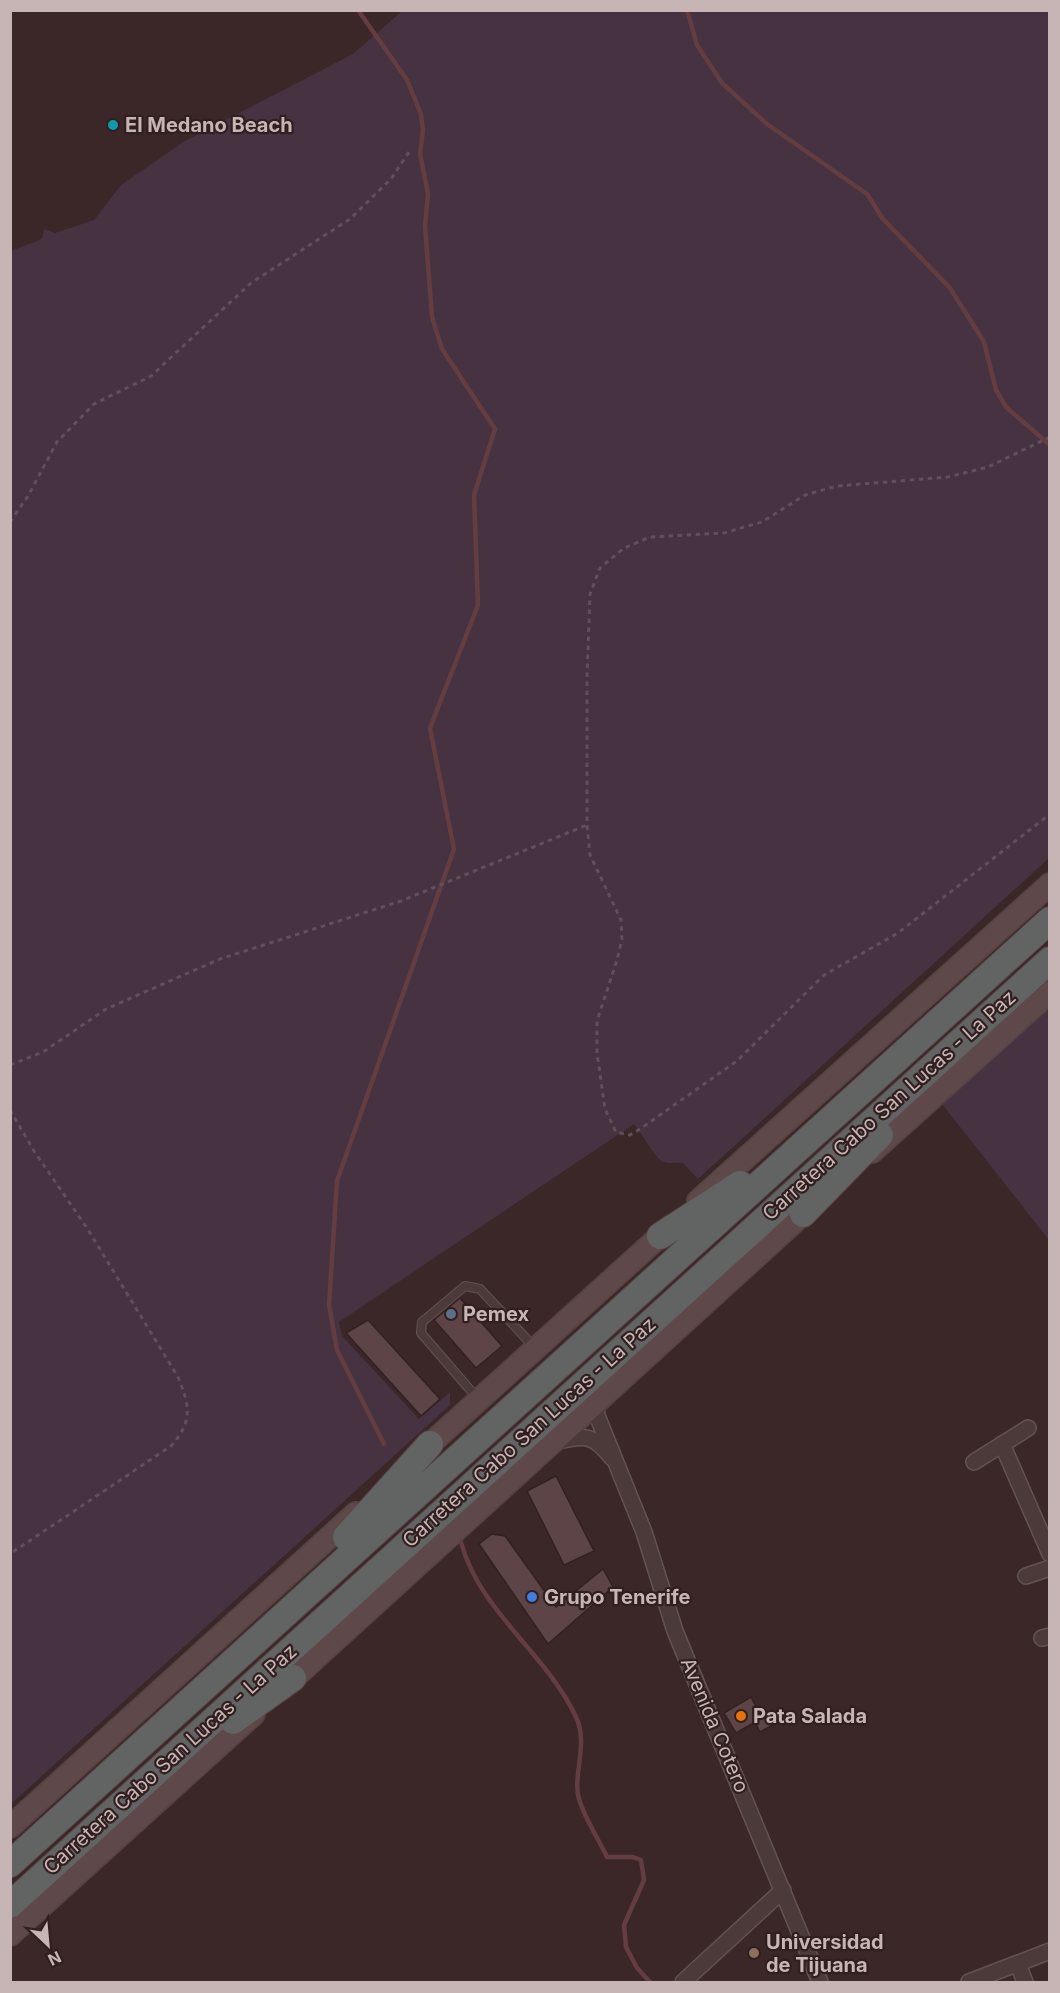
<svg xmlns="http://www.w3.org/2000/svg" width="1060" height="1993" font-family="Inter,sans-serif">
  <style>
    .green { fill: #473241 }
    .lines { fill: none; stroke-linecap: round; stroke-linejoin: round }
    .stream { stroke: #633d40; stroke-width: 4.5 }
    .building { fill: #5d4547; stroke: #332122; stroke-width: 1.5 }
    .service-casing { stroke: #645253; stroke-width: 10 }
    .minor-casing { stroke: #645253; stroke-width: 18 }
    .secondary-casing { stroke: #554344; stroke-width: 24 }
    .trunk-casing { stroke: #544243; stroke-width: 28 }
    .path { stroke: #634f5a; stroke-width: 3; stroke-dasharray: 4.5 4.5; stroke-linecap: butt }
    .service { stroke: #4c3a3b; stroke-width: 8 }
    .minor { stroke: #4c3a3b; stroke-width: 15 }
    .secondary { stroke: #5e4849; stroke-width: 21 }
    .trunk { stroke: #626464; stroke-width: 26 }
    .culture-dot { fill: #0f9aa8; stroke: #311f20; stroke-width: 2 }
    .service-dot { fill: #5c6f8a; stroke: #311f20; stroke-width: 2 }
    .shop-dot { fill: #3f7fe0; stroke: #311f20; stroke-width: 2 }
    .food-dot { fill: #e8710a; stroke: #311f20; stroke-width: 2 }
    .education-dot { fill: #8d6e63; stroke: #311f20; stroke-width: 2 }
    .labels { text-anchor: middle; stroke-width: 4.5; stroke-linejoin: round; paint-order: stroke }
    .poi-label { font-size: 20px; font-weight: bold; fill: #c7b5b6; stroke: #311f20; text-anchor: start }
    .street-label { font-size: 20px; fill: #c7b5b6; stroke: #311f20 }
  </style>
  <rect width="100%" height="100%" fill="#3b2628"/>
  <path class="green" d="M402,11h647v847l-351,321 -15,-16c-6,-1 -14,1 -19,-1 -9,-3 -22,-29 -30,-38l-295,198 3,14 77,83 31,-27v13l-439,399v-1553l31,-12 2,-10 11,4 39,-13 27,-35 64,-44 168,-87z
    M1049,1006v234l-107,-136z"/>
  <g class="lines">
    <path class="stream" d="M358,10l49,70 14,34 2,16 -3,24 8,40 -3,32 7,91 10,32 53,80 -21,66 4,110 -48,123 24,121 -117,332 -8,124 8,45 47,94
      M687,10l10,35 25,38 45,41 100,70 16,25 67,69 34,54 12,48 10,17 44,38
      M461,1542c18,69 86,112 115,175 13,27 -4,59 3,82 6,20 19,39 28,58h26l8,3 3,20 -20,45 2,22 11,21 13,14"/>
  </g>
  <path class="building" d="M460,1298l42,48 -26,22 -42,-48z
    M368,1320l72,79 -19,17 -75,-83z
    M556,1476l38,75 -30,14 -37,-74z
    M492,1534l13,2 51,71 47,-38 10,18 -65,57 -69,-100z
    M751,1697l10,19 11,-6 6,12 -18,10 -5,-10 -19,11 -12,-20z"/>
  <g class="lines">
    <defs>
      <path id="service" d="M478,1399l-57,-66 1,-11 43,-36 15,3 55,59"/>
      <path id="minor" d="M599,1400l-3,13 48,119 31,99 145,351
        M555,1442c28,-7 38,-9 57,16
        M1002,1444l48,110
        M974,1462l54,-34
        M1026,1576l24,-8
        M1042,1638l8,-2
        M1018,1964l7,18
        M683,1982l100,-92
        M969,1982l81,-31"/>
      <path id="secondary" d="M872,1152l178,-160
        M698,1201l352,-317
        M418,1455l253,-229
        M282,1689l531,-484
        M10,1827l346,-314
        M10,1935l244,-221"/>
      <path id="trunk" d="M803,1214l77,-79
        M660,1236l80,-52
        M346,1537l84,-93
        M233,1721l60,-43
        M10,1864l1040,-944
        M10,1905l1040,-945"/>
    </defs>
    <use href="#service" class="service-casing"/>
    <use href="#minor" class="minor-casing"/>
    <use href="#secondary" class="secondary-casing"/>
    <use href="#trunk" class="trunk-casing"/>
    <path class="path" d="M1050,437l-62,30 -40,10 -111,9 -32,9 -43,27 -38,11 -74,4 -26,11 -24,20 -10,26 -3,83v148l3,30 31,65 1,19 -5,21 -20,61v32l8,56 11,23 14,3 10,-6 97,-68 87,-86 74,-42 152,-119
      M10,522l18,-26 29,-54 37,-38 57,-28 100,-93 99,-64 41,-40 20,-30
      M10,1065l33,-13 63,-43 114,-50 181,-58 186,-76
      M10,1110l24,41 53,77 91,149c12,29 15,44 -7,69l-161,108"/>
    <use href="#service" class="service"/>
    <use href="#minor" class="minor"/>
    <use href="#secondary" class="secondary"/>
    <use href="#trunk" class="trunk"/>
  </g>
  <circle class="culture-dot" cx="113" cy="125" r="6"/>
  <circle class="service-dot" cx="451" cy="1314" r="6"/>
  <circle class="shop-dot" cx="532" cy="1597" r="6"/>
  <circle class="food-dot" cx="741" cy="1716" r="6"/>
  <circle class="education-dot" cx="754" cy="1953" r="6"/>
  <g class="labels">
    <g class="poi-label">
      <text x="125" y="132">El Medano Beach</text>
      <text x="463" y="1321">Pemex</text>
      <text x="544" y="1604">Grupo Tenerife</text>
      <text x="753" y="1723">Pata Salada</text>
      <text x="766" y="1949">Universidad<tspan x="766" dy="23">de Tijuana</tspan></text>
    </g>
    <g class="street-label">
      <text transform="translate(889 1105) rotate(-42)" y="7">Carretera Cabo San Lucas - La Paz</text>
      <text transform="translate(529 1432) rotate(-42)" y="7">Carretera Cabo San Lucas - La Paz</text>
      <text transform="translate(715 1725) rotate(67)" y="7">Avenida Cotero</text>
      <text transform="translate(170 1759) rotate(-42)" y="7">Carretera Cabo San Lucas - La Paz</text>
    </g>
  </g>
  <rect width="1060" height="1993" fill="none" stroke="#c7b5b6" stroke-width="24"/>
  <g transform="translate(48 1945) rotate(154)" stroke="#311f20" stroke-width="4.5" paint-order="stroke">
  <path d="M0-4.5L10 22L0 15L-10 22Z" fill="#c7b5b6"/>
  <text y="-9" font-size="16" font-weight="bold" text-anchor="middle" fill="#c7b5b6">N</text>
  </g>
</svg>
